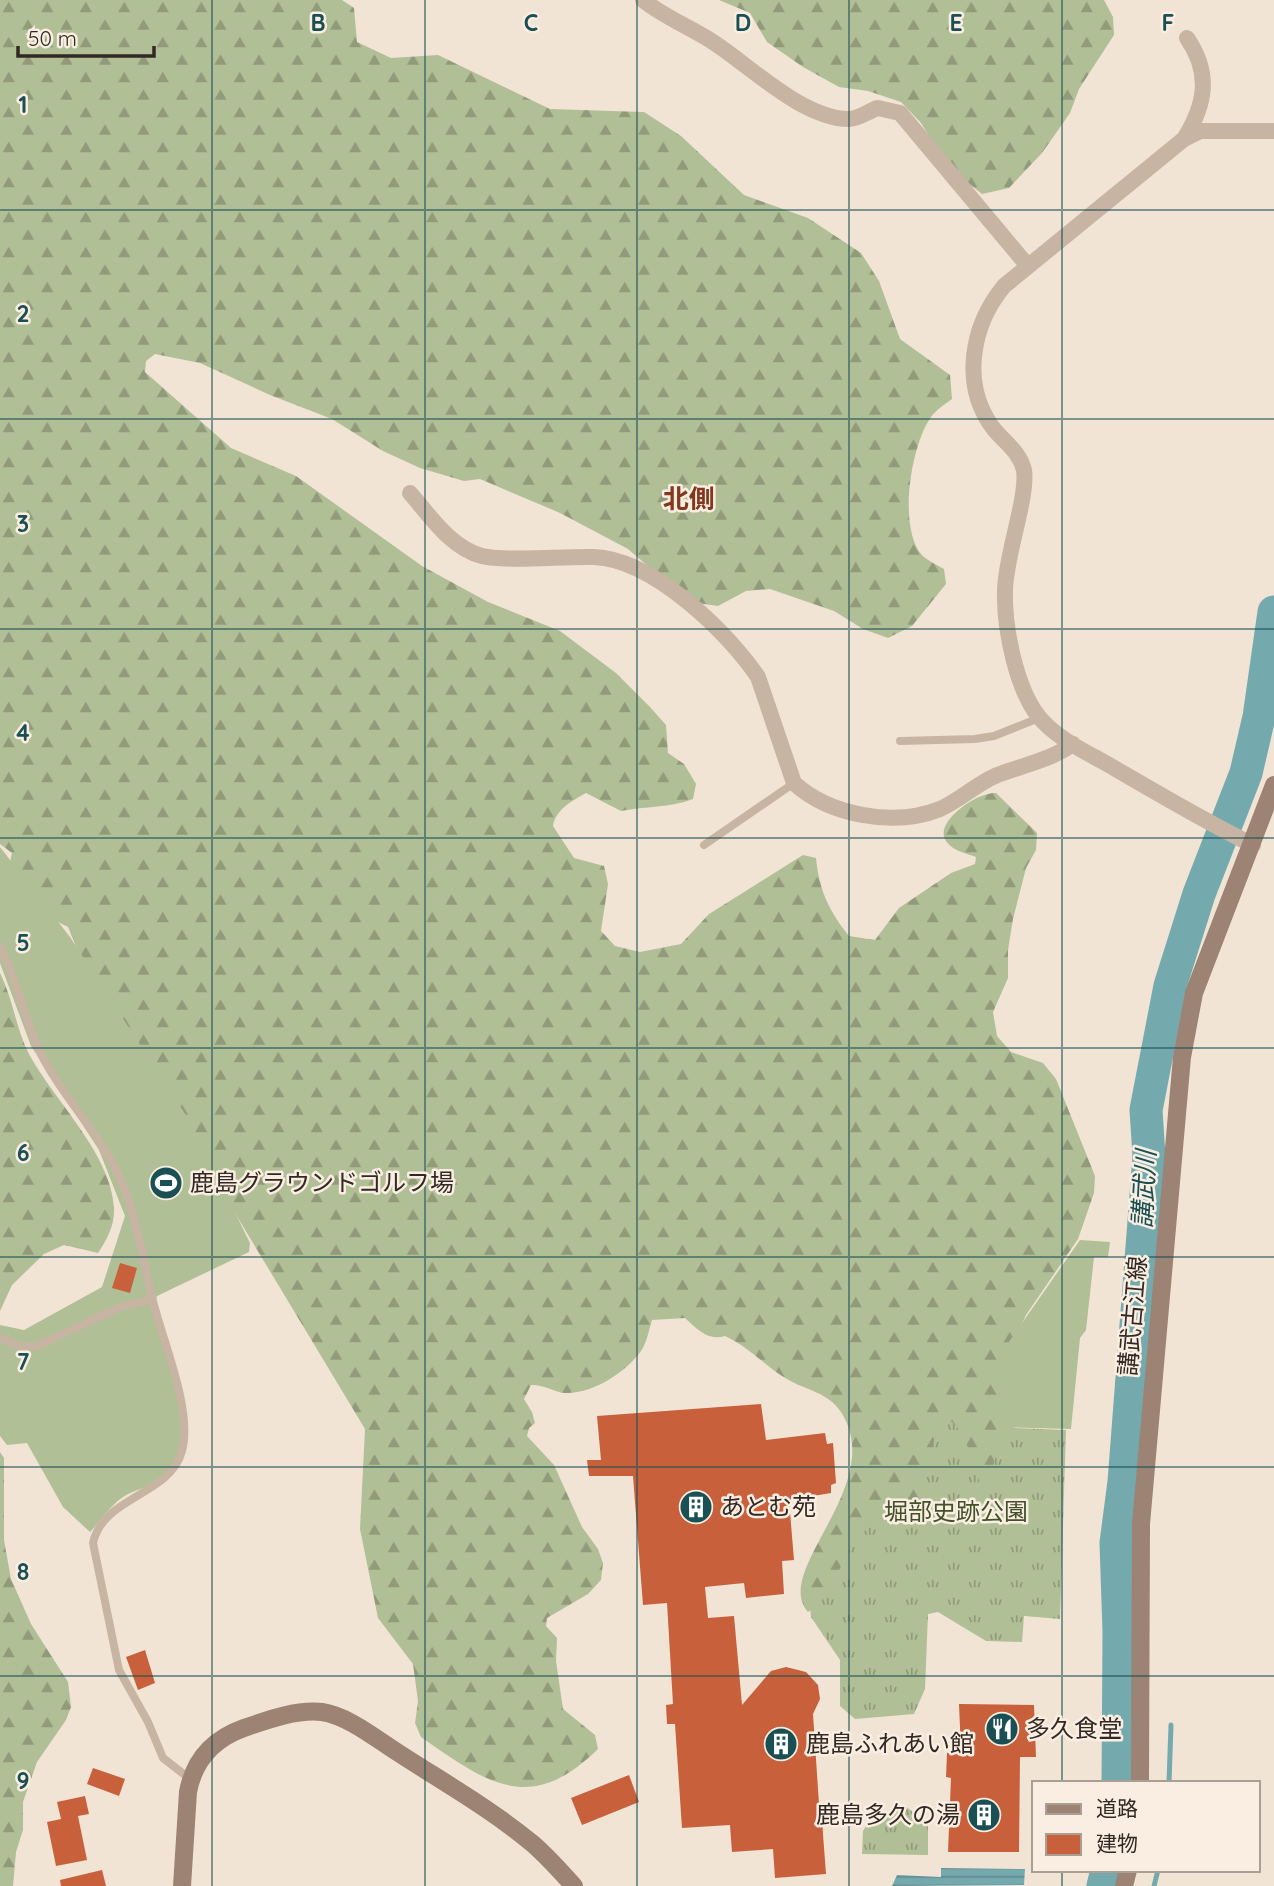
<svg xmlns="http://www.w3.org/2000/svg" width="1274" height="1886" font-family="Quicksand,'Noto Sans JP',sans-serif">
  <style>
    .grass { fill: url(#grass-tufts) }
    .forest { fill: url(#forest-firs) }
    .garden { fill: #b1bf96 }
    .water { fill: url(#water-rules) }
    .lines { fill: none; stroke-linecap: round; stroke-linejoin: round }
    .stream { stroke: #74aaae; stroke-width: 5 }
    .river { stroke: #74aaae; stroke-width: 33 }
    .building { fill: #c8603c }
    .lane { stroke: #c8b4a2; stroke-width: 8 }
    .street { stroke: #c8b4a2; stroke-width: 16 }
    .secondary { stroke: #9c8373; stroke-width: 18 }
    .grid { fill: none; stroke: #1a4f54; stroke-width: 2; stroke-opacity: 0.55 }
    .labels { text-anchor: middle; stroke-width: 5; stroke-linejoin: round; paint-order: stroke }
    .poi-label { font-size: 24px; fill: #332924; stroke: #f9eee1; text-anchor: start }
    .street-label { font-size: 24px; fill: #332924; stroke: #f9eee1 }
    .park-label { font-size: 24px; fill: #415128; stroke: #f9eee1 }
    .neighbourhood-label { font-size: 26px; font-weight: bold; fill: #83371c; stroke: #f9eee1 }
    .water-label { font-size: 26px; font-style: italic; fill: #1a4f54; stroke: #f9eee1 }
    .grid-label { font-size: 23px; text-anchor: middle; font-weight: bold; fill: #1a4f54; stroke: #f9eee1; stroke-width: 5; stroke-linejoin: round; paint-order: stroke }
  </style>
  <defs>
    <pattern id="grass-tufts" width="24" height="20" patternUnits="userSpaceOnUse" patternTransform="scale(1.75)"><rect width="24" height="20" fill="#b1bf96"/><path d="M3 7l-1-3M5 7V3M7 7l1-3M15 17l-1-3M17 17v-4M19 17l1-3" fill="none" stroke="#919b7a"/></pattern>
    <pattern id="forest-firs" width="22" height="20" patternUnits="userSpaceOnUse" patternTransform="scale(1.75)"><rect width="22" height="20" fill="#b1bf96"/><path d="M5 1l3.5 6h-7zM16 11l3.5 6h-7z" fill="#919b7a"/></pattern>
    <pattern id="water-rules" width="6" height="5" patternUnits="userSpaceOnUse" patternTransform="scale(1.75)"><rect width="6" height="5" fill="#74aaae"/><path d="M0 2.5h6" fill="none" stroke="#608a8d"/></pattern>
  </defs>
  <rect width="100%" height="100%" fill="#f1e4d5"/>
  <path class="grass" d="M980,1396l35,32 51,2 -6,189 -36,-3 -2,26 -36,-1 -48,-29 -10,2 -3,75 -11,25 -59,5 -15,-13v-46l-29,-43 -2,-20 52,-144z
    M905,1806l23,17v32l-66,-1 1,-23 8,-13 15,-1z"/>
  <path class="forest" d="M0,0h342l12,8 3,34 34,16 47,-3 112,54 94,3 37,24 63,59 64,23 53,35 18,28 21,58 50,36 2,24c-7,5 -16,11 -21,18 -20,28 -33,109 -10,137 5,6 16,11 23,15l2,15 -34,42 -24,12 -25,-9 -29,-18 -64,-22 -24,2 -28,15 -28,-4 -62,-53 -68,-36 -80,-34 -16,2 -44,-13 -37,-17 -51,-32 -62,-24 -70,-32 -45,-9 -9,7 -1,11 86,76 65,28 126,90 66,36 72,29 56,42 34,34 16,18 2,28 16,11 12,20 -3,15c-24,9 -47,7 -72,12l-35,-18c-14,8 -30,16 -33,33l21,32 30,8 4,18 -7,47 14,15 25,6 41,-8 28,-30 94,-59 13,3c3,32 13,53 33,78l26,4 24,-32 52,-35 24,-9 1,-7c-11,-4 -23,-6 -30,-16 -13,-18 30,-49 50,-48l41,40 -1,17 -10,18 -13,51 -5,31v28l-15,34 4,24 14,16 32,11 13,16 39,97 -1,17 -16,46 -52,76 -20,42v57l-16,65 -10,10 -3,-30c-14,-12 -13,-35 -33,-41l-7,6 -15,79 -26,16 -22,2 -22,24 -16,31 -22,32 -6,4c-37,-42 80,-127 33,-200 -13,-20 -36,-22 -54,-33 -22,-13 -38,-32 -62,-43 -17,5 -27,-6 -40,-18l-33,2c-3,9 -5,23 -11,31 -15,21 -47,42 -74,42 -10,1 -20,-8 -36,-8l-7,14 8,13 3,11 -6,5 -2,8 27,29 28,62 16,22 5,14 -2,17 -13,14 -41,24 -1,8 11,12 -1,23 7,48 32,26 3,14c-68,67 -111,34 -177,-12l-6,-14 3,-22 -5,-37 -35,-46 -18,-89 5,-100 -286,-475 -11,-27 -20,-10 -40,-45 4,-19 -12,-9z
    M719,0h385l9,17 1,18 -35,54 -9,24 -28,40 -33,35 -27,6 -20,-16 -24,-27 -17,-28 -20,-21 -33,-11 -29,-4 -36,-20 -36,-25 -17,-29z
    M0,973c13,26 16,56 29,81 24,45 83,101 85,154 1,17 -7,31 -16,45l-34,-8 -20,9 -32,31 -12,26z
    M0,1452l4,6v82l7,39 20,45 37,58 3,25 -5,13 -29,42 -14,40v28l-7,22 -3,34h-13z"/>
  <path class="garden" d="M0,847l70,90 121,186 59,120 -1,9 -92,44 -5,14c12,41 53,136 10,169 -11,8 -27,10 -39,18 -12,8 -23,24 -33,35l-27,-25 -36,-64 -20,2 -7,-9v-111l24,5 78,-43 23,-71 -26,-66 -68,-104 -31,-83z
    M1080,1240l30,2 -2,15h-14l-8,73 -6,8 -9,91 -75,-2 10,-81z"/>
  <path class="water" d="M941,1868l84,1 -1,16 -132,1 5,-11 44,2z"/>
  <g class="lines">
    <path class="stream" d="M1169,1783l2,-58
      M1154,1886l4,-16"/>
    <path class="river" d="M1118,1783l1,-151 -3,-89 8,-61 25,-326 -3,-46 24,-124 29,-92 47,-121 13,-56 15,-105
      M1103,1886l4,-16"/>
  </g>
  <path class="building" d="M120,1263l17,5 -7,25 -18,-5z
    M761,1404l5,36 59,-7 2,11 6,-1 3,40 -5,2v8l-42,7 5,60 -12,1 2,33 -38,4 -2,-15 -39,4 3,31 26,-2 8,89 29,-34 15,-4 20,5 12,13 2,14 -7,15 6,90 7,-1 1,17 -5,1 4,53 -51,4 -2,-29 -41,3 -2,-27 -48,3 -7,-104h-8l-1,-19 7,-1 -6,-101 -24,2 -10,-129h-44l-2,-16h14l-4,-44z
    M145,1650l10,33 -17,7 -12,-33z
    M959,1704l75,1 2,52h-16l-1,95h-71l3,-74 -5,-1 1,-24 14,-2z
    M93,1768l32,11 -6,17 -32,-12z
    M629,1775l10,27 -57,23 -11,-27z
    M85,1796l4,18 -11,2 9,44 -31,6 -9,-44 14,-3 -4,-17z
    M102,1870l4,16h-45l-1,-6z"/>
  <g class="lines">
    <path class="lane" d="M900,741l75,-2 19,-3 45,-18
      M704,845l90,-62
      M0,947c18,35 25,75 42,109 20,40 53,72 73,112 22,42 26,87 38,133 10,41 40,109 29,150 -12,45 -79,45 -89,92l26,127 29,52 15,36 27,21
      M0,1338l20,8 15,1 83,-39 34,-9"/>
    <path class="street" d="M643,0c21,17 47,27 70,42 37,24 89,76 135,77 12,0 20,-8 30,-11l22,5 127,152
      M1184,139c22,-35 27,-66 3,-101
      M410,493c20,23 41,55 72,63 25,6 82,0 112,1 58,2 133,74 164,120l36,106c36,33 101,44 146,26 20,-9 35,-24 55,-33 27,-11 54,-15 78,-32
      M1253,845c-49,-24 -96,-52 -144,-80 -23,-13 -53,-27 -70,-48 -23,-28 -35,-90 -34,-126 0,-34 23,-93 19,-121 -4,-18 -20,-28 -31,-42 -32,-43 -22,-102 11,-142l180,-147 16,-8h74"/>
    <path class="secondary" d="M1140,1783l1,-259 41,-467 12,-64 80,-208
      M182,1886l6,-94c6,-32 25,-53 56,-64 23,-8 53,-19 78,-16 26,4 53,26 75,40 46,30 94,57 136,92 15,13 28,28 41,42
      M1124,1886l4,-16"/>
  </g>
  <path class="grid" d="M212,0v1886M425,0v1886M637,0v1886M849,0v1886M1062,0v1783M0,210h1274M0,419h1274M0,629h1274M0,838h1274M0,1048h1274M0,1257h1274M0,1467h1274M0,1676h1274M1062,1870v16"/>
  <defs>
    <symbol id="stadium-disc" viewBox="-11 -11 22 22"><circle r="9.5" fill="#1a4f54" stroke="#f9eee1"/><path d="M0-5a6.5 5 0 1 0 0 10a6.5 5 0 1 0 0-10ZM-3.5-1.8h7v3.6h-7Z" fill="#fff"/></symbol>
    <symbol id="building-disc" viewBox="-11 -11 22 22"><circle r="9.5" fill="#1a4f54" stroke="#f9eee1"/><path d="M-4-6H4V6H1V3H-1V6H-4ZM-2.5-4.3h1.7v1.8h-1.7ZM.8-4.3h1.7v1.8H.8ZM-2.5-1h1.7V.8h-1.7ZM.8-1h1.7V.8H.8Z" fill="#fff"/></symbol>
    <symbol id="restaurant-disc" viewBox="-11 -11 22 22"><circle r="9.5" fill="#1a4f54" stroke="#f9eee1"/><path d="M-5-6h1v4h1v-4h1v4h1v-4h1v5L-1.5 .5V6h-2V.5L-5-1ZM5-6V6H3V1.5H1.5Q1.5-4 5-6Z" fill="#fff"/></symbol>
  </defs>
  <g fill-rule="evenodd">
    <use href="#stadium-disc" x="147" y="1164" width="38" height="38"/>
    <use href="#building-disc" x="677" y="1488" width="38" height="38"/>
    <use href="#restaurant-disc" x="983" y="1710" width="38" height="38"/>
    <use href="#building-disc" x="762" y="1725" width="38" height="38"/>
    <use href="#building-disc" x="965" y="1796" width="38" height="38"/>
  </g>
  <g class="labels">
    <g class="poi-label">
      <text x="190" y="1191">鹿島グラウンドゴルフ場</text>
      <text x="720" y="1515">あとむ苑</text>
      <text x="1026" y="1737">多久食堂</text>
      <text x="806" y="1752">鹿島ふれあい館</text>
      <text x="960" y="1823" text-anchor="end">鹿島多久の湯</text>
    </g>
    <g class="street-label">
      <text transform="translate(1133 1316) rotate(-85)" y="8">講武古江線</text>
    </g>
    <g class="park-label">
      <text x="956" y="1520">堀部史跡公園</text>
    </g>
    <g class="neighbourhood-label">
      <text x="689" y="508">北側</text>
    </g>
    <g class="water-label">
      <text transform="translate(1144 1189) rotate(-87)" y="9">講武川</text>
    </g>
  </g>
  <g class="grid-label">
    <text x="318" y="31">B</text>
    <text x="531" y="31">C</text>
    <text x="743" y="31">D</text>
    <text x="956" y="31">E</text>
    <text x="1168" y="31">F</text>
    <text x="23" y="113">1</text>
    <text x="23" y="322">2</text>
    <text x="23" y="532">3</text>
    <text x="23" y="741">4</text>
    <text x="23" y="951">5</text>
    <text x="23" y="1161">6</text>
    <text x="23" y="1370">7</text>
    <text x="23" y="1580">8</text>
    <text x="23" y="1789">9</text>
  </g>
  <rect x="1032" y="1781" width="228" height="91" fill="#f9eee1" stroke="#aa9f95" stroke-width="2"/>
  <rect x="1046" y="1804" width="35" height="10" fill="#9c8373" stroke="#aa9f95" stroke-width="2"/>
  <text x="1096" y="1816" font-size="21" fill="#332924">道路</text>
  <rect x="1046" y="1834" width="35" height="21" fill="#c8603c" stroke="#aa9f95" stroke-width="2"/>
  <text x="1096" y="1851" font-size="21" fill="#332924">建物</text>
  <path d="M18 46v10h136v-10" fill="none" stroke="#332924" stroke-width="3.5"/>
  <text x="28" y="46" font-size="21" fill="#332924" stroke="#f9eee1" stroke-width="5" paint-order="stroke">50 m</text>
</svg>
